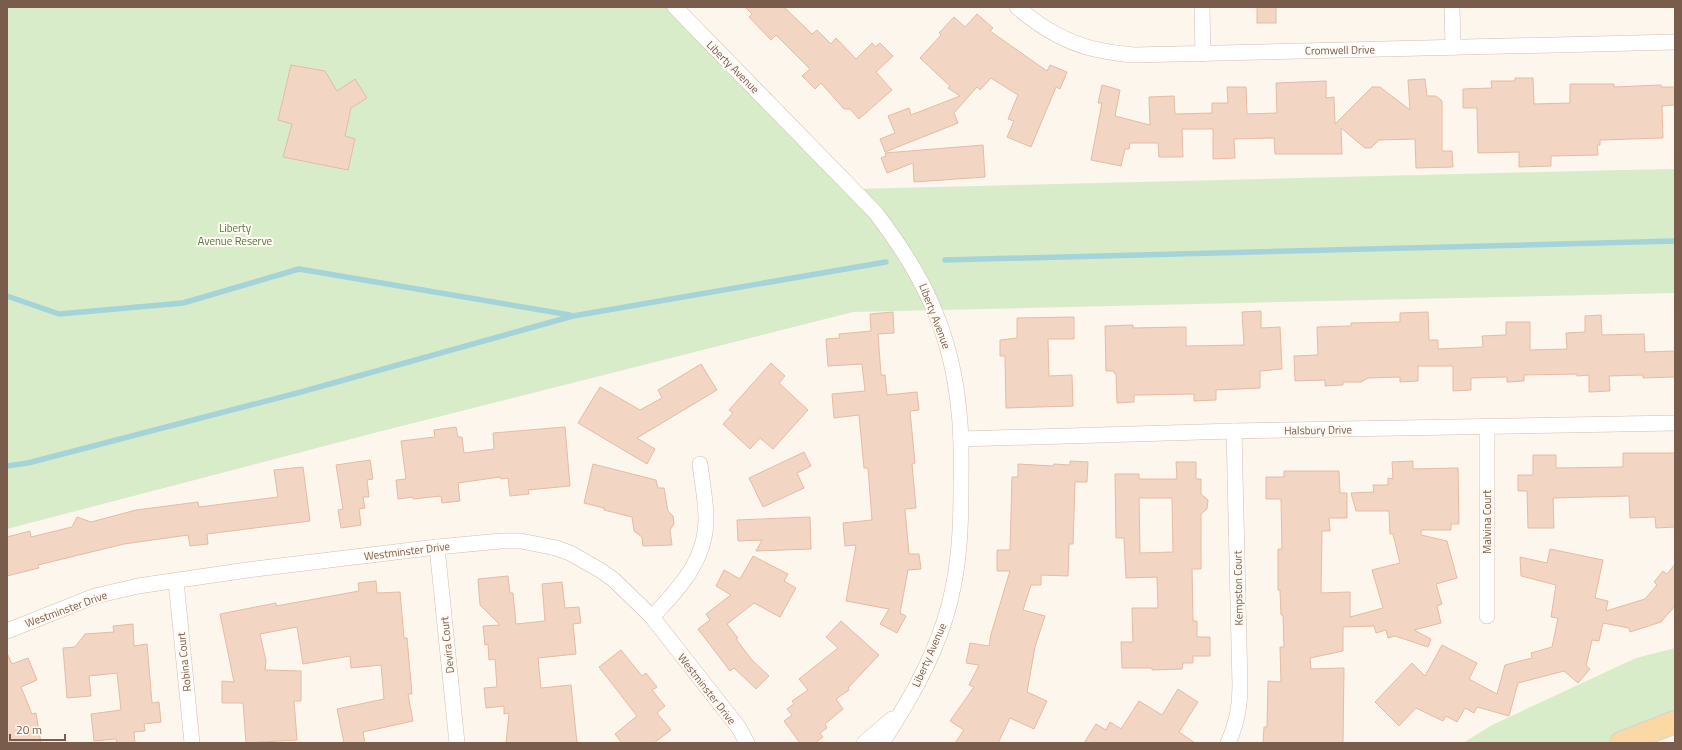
<svg xmlns="http://www.w3.org/2000/svg" width="1682" height="750" viewBox="0 0 1682 750" font-family="'Titillium Web',sans-serif">
<rect width="100%" height="100%" fill="#fdf6ec"/>
<g fill="#d8ecc9">
<path d="M7,7H674L853,189L1622,170L1675,169V293L853,312L378,432L7,529Z"/>
<path d="M1675,648V723L1621,743H1463L1492,725L1636,658Z"/>
</g>
<g fill="none" stroke-linecap="round" stroke-linejoin="round">
<g stroke="#a5d3da" stroke-width="5.5">
<path d="M945,260L1675,241"/>
<path d="M7,296L59,314L183,303L299,269L570,315"/>
<path d="M7,466L28,463L301,392L573,316L886,262"/>
</g>
</g>
<g fill="#f3d5c3" stroke="#e6bba3" fill-rule="evenodd">
<path d="M745,7H784L812,34L817,30L831,44L836,38L856,59L872,43L875,47L880,43L893,56L876,72L892,90L859,119L850,109H844L821,83L815,89L802,76L810,69L776,35L771,40L749,17L752,14Z"/>
<rect x="1257" y="7" width="19" height="16"/>
<path d="M977,14L993,28L990,31L1047,71L1050,65L1067,72L1060,89L1056,87L1031,147L1007,137L1014,121L1008,119L1018,95L991,78L980,90L977,87L954,113L958,123L885,152L880,139L895,133L888,116L909,108L911,115L960,96L948,88L950,86L920,58L941,35L939,33L954,17L965,27Z"/>
<path d="M291,65L325,71L337,91L355,79L367,98L351,108L345,136L355,139L348,170L283,157L292,124L278,120Z"/>
<path d="M1515,78H1533L1534,104L1570,103V84H1614V87L1661,85V87H1675V105L1662,106L1663,138L1600,140V145H1597L1598,155L1551,156V166L1519,167V152L1478,153L1477,108H1463V89L1492,88L1491,81H1515Z"/>
<path d="M1425,79L1427,96H1436L1442,101V151H1452L1453,167L1416,168L1415,139L1379,140L1371,148H1365L1341,128L1342,154H1275L1274,138L1234,139L1235,158L1213,159V129H1182L1183,157H1159L1158,143H1130L1129,149H1125L1121,166L1091,160L1102,103H1098L1102,85L1120,90L1115,116L1150,125L1149,97L1174,96L1175,114L1212,113V103H1228L1227,87H1246L1247,114L1277,113L1276,83L1326,81V98L1334,97L1335,124L1372,87H1380L1410,110L1408,80Z"/>
<path d="M983,145L985,177L914,182L913,163L887,173L881,158L886,156L885,153Z"/>
<path d="M1261,311V328L1280,327L1282,369L1260,371V388L1216,390V400L1194,401V394L1134,395V402L1117,403L1116,373H1114V371H1106L1105,326L1133,325V328L1186,327V346L1244,345L1242,312Z"/>
<path d="M893,312L894,333L878,334L881,375H885L887,395L917,392L919,410L910,411L915,463L912,464L916,508L905,509L909,554H919L921,569L908,570L900,613L906,616L897,633L880,624L889,609L846,601L856,545L845,546L843,523L872,520L868,468H864L859,415L834,418L832,394L865,391L862,364L828,366L826,339L840,338L839,334L871,331L870,314Z"/>
<path d="M1428,312L1429,340H1438V349L1483,347L1482,336L1506,335V322H1530V350L1567,349L1566,333L1585,332V316L1601,315L1602,335L1644,334L1645,352L1675,351V377L1643,378V375L1609,376L1610,391L1589,392V375L1577,376V374L1524,375V381L1507,382V377L1471,378V390L1453,391V366H1418V381L1400,382V377L1368,378L1361,382H1343V385L1325,386V380L1295,381L1294,356L1318,355L1317,327L1351,326V323L1400,322V313Z"/>
<path d="M1074,317V339H1048L1049,376L1072,375L1073,406L1006,408L1005,356H1000V340L1017,338V318Z"/>
<path d="M771,363L785,376L779,383L808,410L773,449L760,438L750,449L723,424L733,413L729,410Z"/>
<path d="M701,364L717,390L637,438L655,449L647,464L578,423L600,387L640,410L662,398L658,390Z"/>
<path d="M456,427L458,437H462L464,453L494,449L493,433L565,427L570,486L528,490L529,494L510,496L508,478L501,479L500,477L458,483L460,501L442,503L441,496L413,499V497L398,499L396,480L406,479L401,441L435,437L434,430Z"/>
<path d="M804,452L811,466L797,473L804,488L763,507L749,478Z"/>
<path d="M1623,453H1675V527L1656,528L1655,517L1630,518L1629,496L1553,498L1554,528H1528L1527,491H1518V475H1533V455H1556V468L1623,467Z"/>
<path d="M370,460L373,479L367,480L369,497H363L365,508L359,509L361,525L341,528L338,510L343,509L336,465Z"/>
<path d="M1070,461L1088,462L1087,482H1075L1073,544H1069L1068,576L1041,575V585H1031L1023,610L1045,616L1035,647L1027,692L1047,701L1034,729L1010,718L998,743H955L964,730L950,721L974,687L969,685L979,665L966,663L970,643L989,646L991,634L1010,571H997V550H1010L1012,477H1018V464L1053,466L1054,464L1070,465Z"/>
<path d="M1413,461V469L1458,468L1459,524H1451V530H1421V535L1447,541L1457,578L1436,584L1442,604L1437,606L1441,623L1414,630L1431,639L1428,647L1395,636L1388,638L1386,630L1376,633L1374,626L1343,627V651L1310,658L1311,669L1344,668L1343,743H1263L1264,727H1267L1268,681L1281,682L1280,647H1284L1283,615H1281L1280,590H1278V549H1282L1281,499H1266V477H1284V471H1339L1340,493H1347V518H1329L1330,531H1322L1321,593L1350,592V617L1383,608L1372,570L1400,563L1393,534H1390L1389,511H1356L1351,493L1374,492L1373,485H1388V478L1393,479L1392,462Z"/>
<path d="M1176,462H1196V479H1201V494L1208,500L1207,509L1201,514V569H1192L1193,621H1197V637H1210V656H1193V663H1183L1182,669L1152,670V668H1122L1121,642H1133L1132,608H1158L1157,577L1126,578L1124,538H1116L1115,474H1139V479H1177ZM1139,498H1172L1173,552L1140,553Z"/>
<path d="M593,464L656,480L658,488H664L668,511L673,516L674,524L670,530L672,545L643,546L642,537L634,531L632,517L604,510V508L584,503Z"/>
<path d="M303,467L310,521L207,534L208,544L190,546L188,535L124,544L38,565L39,568L7,576V537L30,531L31,537L72,527L77,517L91,522L136,510L198,502L199,507L278,497L274,470Z"/>
<path d="M810,517L811,549L756,551L762,540L738,541L737,520Z"/>
<path d="M1550,549L1603,560L1595,598L1608,601L1606,611L1645,599L1657,585L1654,582L1663,571L1667,574L1675,564V606L1661,622L1630,632L1629,628L1603,623L1599,641L1592,640L1586,666L1590,669L1578,683L1564,671L1518,683L1509,716L1477,707L1474,713L1465,708L1457,722L1446,716L1443,721L1416,708L1399,726L1375,702L1412,663L1425,676L1442,645L1477,663L1469,679L1497,694L1505,665L1532,658L1531,653L1552,647L1558,618L1551,617L1556,585L1521,576L1520,557L1547,563Z"/>
<path d="M753,556L788,574L784,581L796,588L780,617L754,603L727,624L738,638L736,639L752,660L769,676L756,689L734,668L730,671L698,629L710,620L706,614L731,595L716,586L724,570L740,579Z"/>
<path d="M508,576L510,593H513L516,624L545,621L542,584L562,582L565,608L579,607L581,623L573,624L576,654L538,658L541,688L571,685L577,743H506L509,713L504,714V706L486,708L484,688L497,687L495,659L489,660L488,644L485,645L483,626L500,625L480,605L478,579Z"/>
<path d="M376,581L377,593L400,592L404,638H407L412,694H408L413,721L363,732L365,743H344L337,709L384,699L381,665L351,668L350,656L303,664L297,627L260,634L266,661L265,670L301,671V701H294L297,740L246,743L243,703H222V681L234,682L220,614L276,603V606L359,591L358,583Z"/>
<path d="M841,621L879,655L848,688L849,690L836,699L843,709L825,724L827,728L820,733L823,737L815,743H800L784,721L792,715L787,709L794,704L792,701L808,690L799,679L838,648L826,637Z"/>
<path d="M133,624L134,646L147,644L152,703L159,702L161,722L144,724L145,731L134,732L135,743H117L116,739L94,741L91,714L121,710L117,673L89,676L91,696L67,698L63,648L75,647L85,634L114,632L113,626Z"/>
<path d="M621,650L642,676L646,673L657,687L652,690L665,706L657,713L671,730L654,743H622L615,734L637,716L599,667Z"/>
<path d="M7,653L12,664L28,658L37,680L21,687L32,714L36,713L41,743H7Z"/>
<path d="M1178,689L1198,702L1179,732L1195,743H1084L1096,724L1106,730L1110,722L1121,729L1139,701L1162,715Z"/>
</g>
<g fill="none" stroke-linecap="round" stroke-linejoin="round">
<defs>
<g id="minor">
<path d="M675,7L875,212C923,274 952,333 959,412C962,437 961,463 961,488C961,533 959,575 945,619C931,664 907,704 882,743"/>
<path d="M1017,7C1039,26 1065,42 1094,49C1107,52 1121,54 1134,55L1675,42"/>
<path d="M1202,7L1203,54"/>
<path d="M1452,7L1453,47"/>
<path d="M1487,427V616"/>
<path d="M961,439L1234,431L1675,423"/>
<path d="M437,547L457,743"/>
<path d="M176,581L192,743"/>
<path d="M652,617C679,589 706,560 706,519C706,501 702,482 700,464"/>
<path d="M7,631L95,596L138,586L247,570L437,547L501,541H521L556,548L570,553L600,570L614,580L652,617L739,728L747,743"/>
<path d="M864,743L892,719"/>
<path d="M1228,743C1237,724 1240,707 1240,686L1234,431"/>
</g>
<path id="primary" d="M1621,743L1675,722"/>
</defs>
<use href="#minor" stroke="#d1beb0" stroke-width="16"/>
<use href="#primary" stroke="#dad1cd" stroke-width="24"/>
<use href="#minor" stroke="#fff" stroke-width="15"/>
<use href="#primary" stroke="#fbd9a5" stroke-width="22"/>
</g>
<g text-anchor="middle" stroke-width="4" stroke-linejoin="round" paint-order="stroke">
<g font-size="11" fill="#7a5c4d" stroke="#fffaf3">
<text transform="translate(1340 50) rotate(-1)" y="4">Cromwell Drive</text>
<text transform="translate(733 67) rotate(45)" y="4">Liberty Avenue</text>
<text transform="translate(935 316) rotate(69)" y="4">Liberty Avenue</text>
<text transform="translate(1318 430) rotate(-1)" y="4">Halsbury Drive</text>
<text transform="translate(1487 522) rotate(-90)" y="4">Malvina Court</text>
<text transform="translate(407 551) rotate(-7)" y="4">Westminster Drive</text>
<text transform="translate(1238 588) rotate(-91)" y="4">Kempston Court</text>
<text transform="translate(66 609) rotate(-20)" y="4">Westminster Drive</text>
<text transform="translate(447 645) rotate(-96)" y="4">Devira Court</text>
<text transform="translate(929 655) rotate(-66)" y="4">Liberty Avenue</text>
<text transform="translate(184 662) rotate(-96)" y="4">Robina Court</text>
<text transform="translate(707 689) rotate(52)" y="4">Westminster Drive</text>
</g>
<g font-size="11" fill="#537a41" stroke="#fffaf3">
<text x="235" y="232">Liberty<tspan x="235" dy="13">Avenue Reserve</tspan></text>
</g>
</g>
<rect width="1682" height="750" fill="none" stroke="#7a5c4d" stroke-width="16"/>
<path d="M10 734v6h55v-6" fill="none" stroke="#7a5c4d" stroke-width="2"/>
<text x="16" y="734" font-size="12" fill="#7a5c4d" stroke="#fffaf3" stroke-width="3" paint-order="stroke">20 m</text>
</svg>
